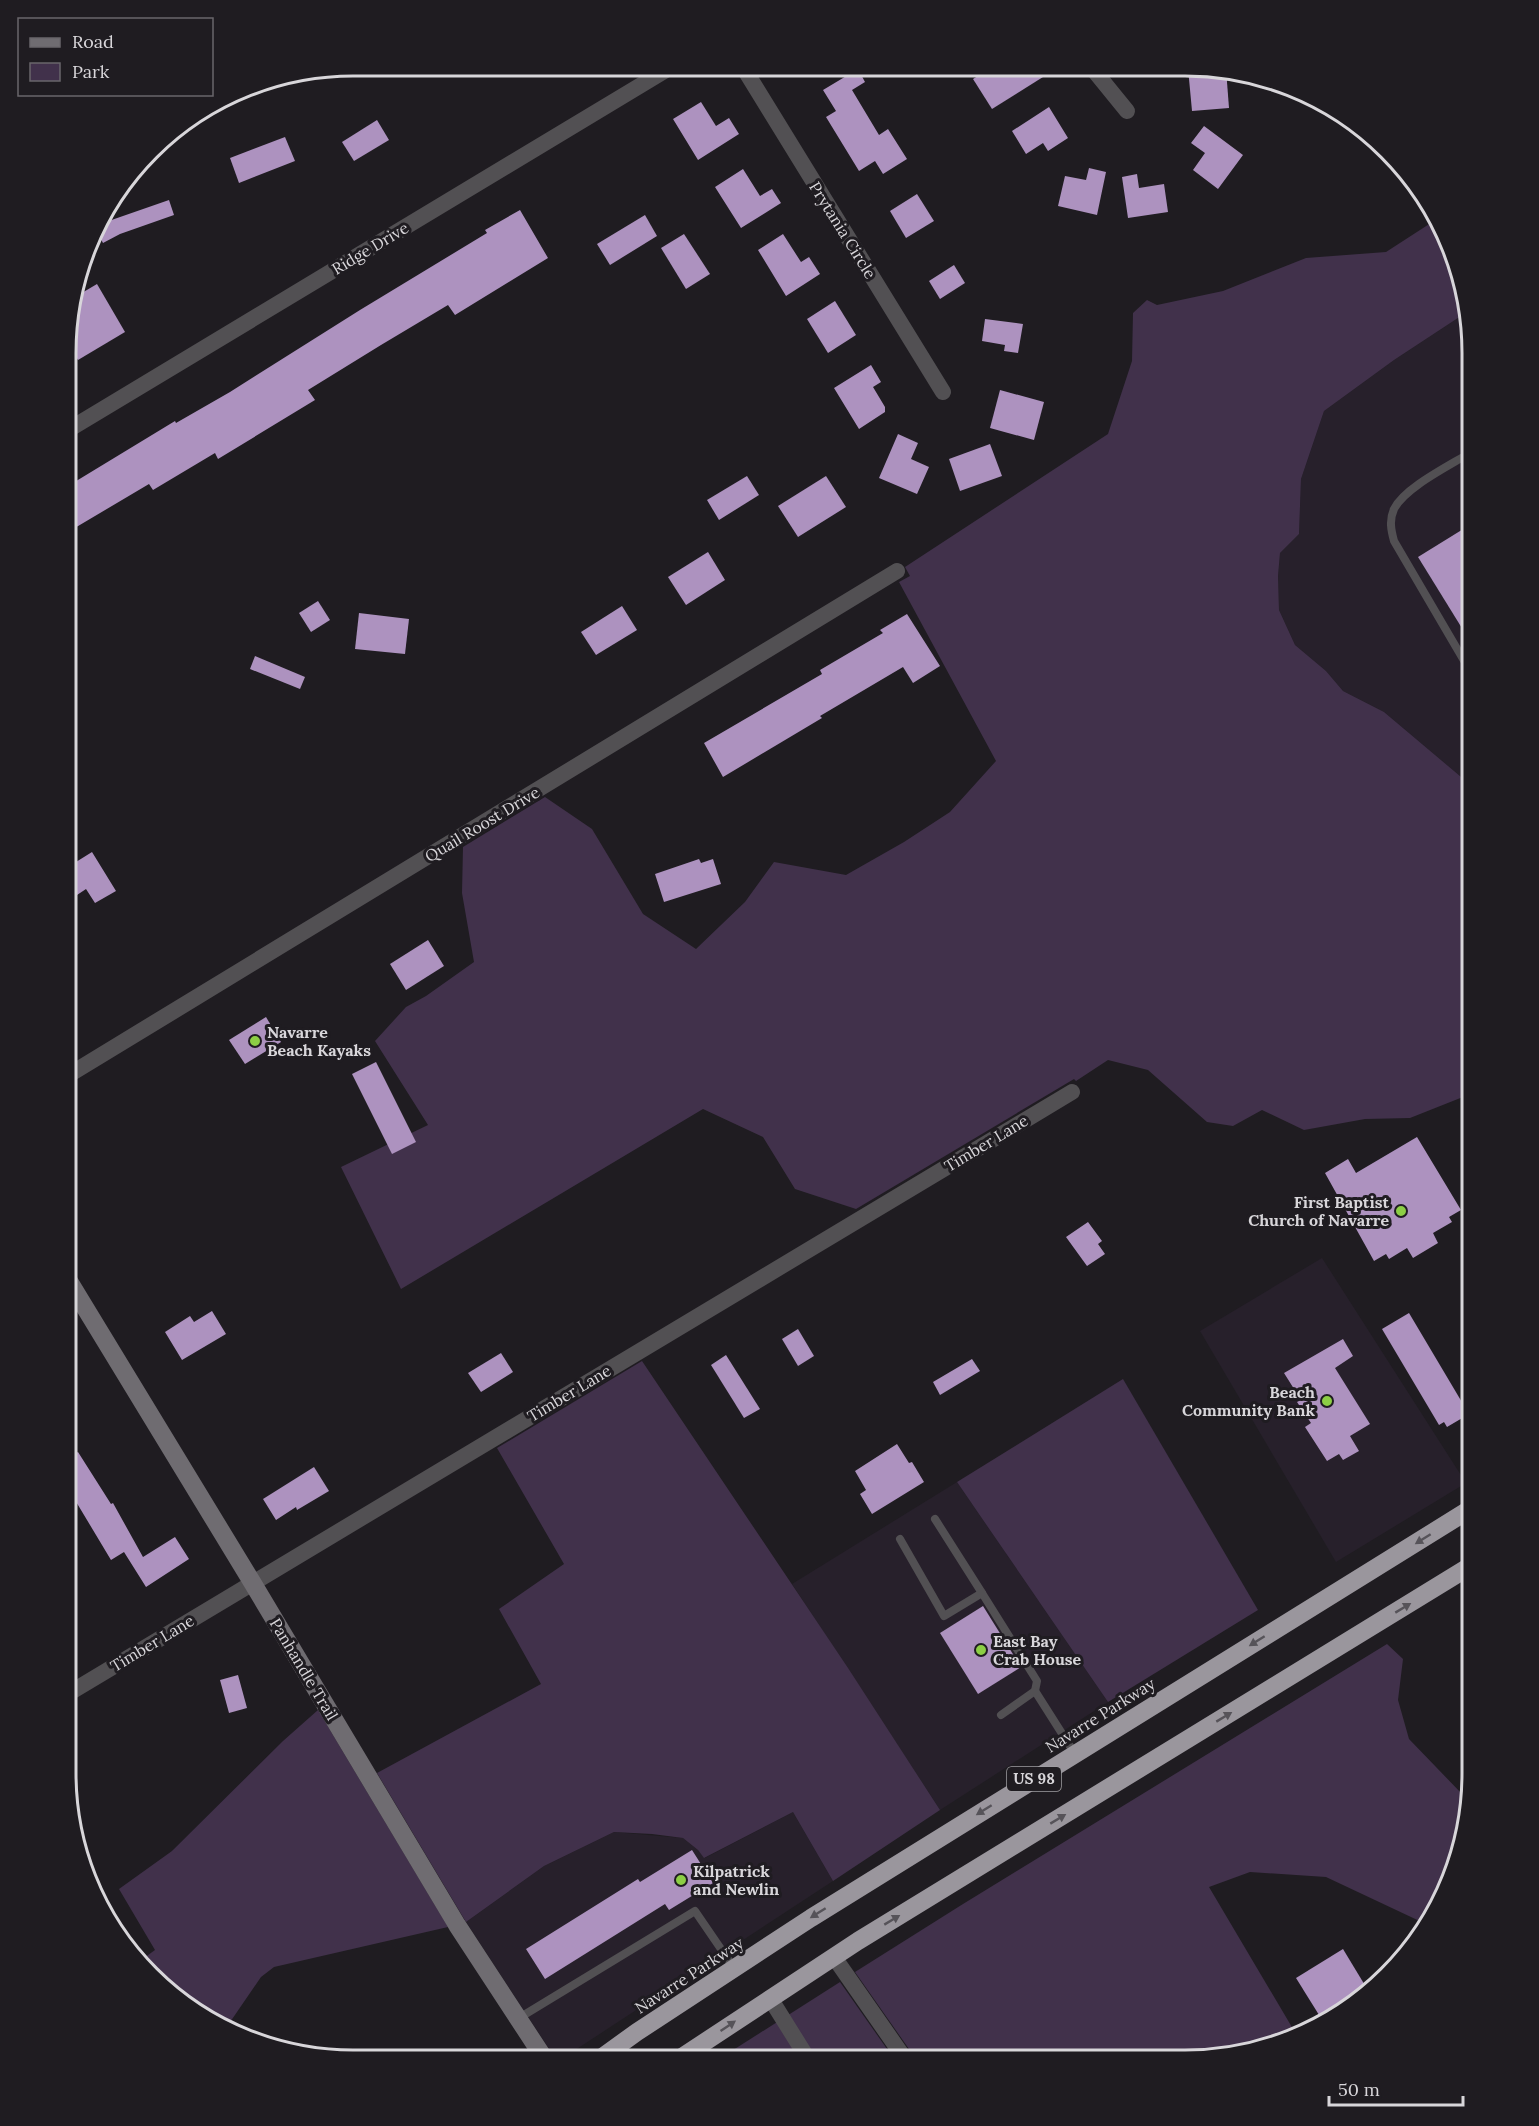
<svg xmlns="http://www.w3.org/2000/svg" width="1539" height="2126" viewBox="0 0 1539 2126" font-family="Lora,serif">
<rect width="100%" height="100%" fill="#1f1c21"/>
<g fill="#27202b">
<path d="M1464,314L1473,353V787L1384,712L1343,691L1326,671L1295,645L1279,610L1278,576L1280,553L1299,534L1301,479L1324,411L1394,360Z"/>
<path d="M1322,1258L1466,1483L1336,1562L1200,1331Z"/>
<path d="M957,1482L1108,1702L940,1810L792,1584Z"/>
<path d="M793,1812L833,1881L563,2058H555L466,1922L544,1866L614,1832L683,1838L698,1850L705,1858Z"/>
</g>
<g fill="#41314b">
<path d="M1437,219L1443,227L1464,314L1394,360L1324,411L1301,479L1299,534L1280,553L1278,576L1279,610L1295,645L1326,671L1343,691L1384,712L1473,787V1093L1410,1118L1365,1119L1304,1130L1262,1110L1233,1126L1207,1122L1148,1070L1108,1060L1076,1081L1074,1079L856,1209L795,1189L763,1137L703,1109L401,1289L341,1167L428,1125L375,1041L406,1007L426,996L474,962L462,893L463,847L545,797L592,829L643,914L696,949L745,902L774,862L846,875L904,842L950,812L996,761L899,582L910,576L905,567L1108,434L1132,361L1133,313L1147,300L1157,305L1223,291L1306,258L1386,252Z"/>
<path d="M642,1361L848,1668L940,1810L833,1881L793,1812L704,1858L698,1850L683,1838L652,1834L614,1832L544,1866L466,1922L377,1773L541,1684L499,1609L564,1564L497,1448Z"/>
<path d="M1123,1379L1258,1610L1108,1702L957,1482Z"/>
<path d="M1387,1644L1403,1659L1398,1700L1409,1739L1463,1795L1471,1799L1458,1865L1428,1925L1326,1877L1250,1872L1209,1887L1296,2034L1186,2060L916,2059L855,1972L963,1904Z"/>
<path d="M318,1710L448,1927L274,1967L261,1977L226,2028L179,2001L144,1958L155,1950L119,1889L172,1851L283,1741Z"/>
<path d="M840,1982L894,2059H719Z"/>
</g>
<g fill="#ad92bf">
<path d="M991,68H1038L1043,77L992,109L973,79Z"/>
<path d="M1188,68L1226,69L1229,108L1192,111Z"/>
<path d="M858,69L865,82L852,90L879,135L888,129L907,159L883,174L875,161L859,171L826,117L836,111L823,90Z"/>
<path d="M701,102L716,126L729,118L739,134L698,160L673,119Z"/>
<path d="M1049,107L1068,138L1048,151L1043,143L1026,154L1012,131Z"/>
<path d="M377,120L389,140L354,161L342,142Z"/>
<path d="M1204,126L1243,155L1218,189L1193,170L1205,153L1191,143Z"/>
<path d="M285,137L295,161L239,183L230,158Z"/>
<path d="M1089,168L1106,172L1097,215L1058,206L1065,176L1086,180Z"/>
<path d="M743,169L760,196L772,189L781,203L741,228L715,187Z"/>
<path d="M1137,174L1139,188L1164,184L1168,212L1128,218L1122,177Z"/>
<path d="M917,194L934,221L906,238L890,211Z"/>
<path d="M169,200L174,215L120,234L103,243L97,232L100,224Z"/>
<path d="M520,210L548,258L455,315L448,305L381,345L308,390L315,400L218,459L215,453L153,490L149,484L68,532V486L175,421L176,423L230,392L360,310L487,233L485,230Z"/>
<path d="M645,215L657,236L610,265L597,244Z"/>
<path d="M684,234L710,274L686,289L661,248Z"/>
<path d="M783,234L801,262L809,257L820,274L786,296L758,250Z"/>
<path d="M954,265L965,283L940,299L929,281Z"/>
<path d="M97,284L125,332L78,360L68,344L69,316L75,297Z"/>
<path d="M835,301L856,335L828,353L807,319Z"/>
<path d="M985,319L1023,324L1018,353L1004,351L1005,345L982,341Z"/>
<path d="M871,365L881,382L873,387L885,407V412L859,429L834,388Z"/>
<path d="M1000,390L1044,402L1034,440L990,428Z"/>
<path d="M898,434L918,443L911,459L929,467L917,494L879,478Z"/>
<path d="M990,444L1002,476L960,491L949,459Z"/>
<path d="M747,476L759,495L719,520L707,500Z"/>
<path d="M826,476L846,507L798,537L778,506Z"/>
<path d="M1473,523V646L1418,557Z"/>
<path d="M708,552L725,580L686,605L668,577Z"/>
<path d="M318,601L330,620L311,632L299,613Z"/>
<path d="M622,606L637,630L596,655L581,632Z"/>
<path d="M359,613L409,619L405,654L355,649Z"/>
<path d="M907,614L940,666L913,683L903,667L820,716L822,718L723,777L704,743L822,674L820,670L883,633L880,630Z"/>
<path d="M255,656L305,677L300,689L250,669Z"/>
<path d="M92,852L116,891L95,903L86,889L68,901V867Z"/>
<path d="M699,859L701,863L713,859L721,884L664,902L655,874Z"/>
<path d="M428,940L444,966L406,990L390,964Z"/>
<path d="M266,1017L281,1042L245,1064L229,1040Z"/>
<path d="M376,1062L416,1142L392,1154L352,1074Z"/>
<path d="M1417,1137L1461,1210L1449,1217L1452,1222L1433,1233L1438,1243L1413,1258L1407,1248L1389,1259L1386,1254L1374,1261L1325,1173L1348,1159L1356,1173Z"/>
<path d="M1088,1222L1102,1241L1098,1244L1105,1254L1087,1266L1066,1237Z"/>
<path d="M212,1311L226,1334L182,1360L165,1332L190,1316L194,1322Z"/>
<path d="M1409,1313L1466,1409L1461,1412L1464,1417L1447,1427L1444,1422L1439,1425L1382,1329Z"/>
<path d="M798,1329L814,1356L798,1366L782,1339Z"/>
<path d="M1343,1339L1353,1356L1335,1368L1370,1424L1350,1436L1359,1451L1343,1460L1339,1454L1327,1461L1305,1427L1311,1423L1297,1402L1301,1400L1284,1373Z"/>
<path d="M501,1353L513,1372L481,1392L468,1373Z"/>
<path d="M726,1355L760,1409L744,1418L711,1365Z"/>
<path d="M972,1359L980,1371L940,1395L933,1382Z"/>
<path d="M897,1444L909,1463L912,1462L924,1482L872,1514L860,1494L866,1490L855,1471Z"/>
<path d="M78,1452L111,1504L113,1503L143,1557L175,1537L189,1559L146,1587L124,1552L111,1560L66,1485L67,1458Z"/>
<path d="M314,1467L329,1491L297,1510L296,1507L276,1520L263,1499Z"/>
<path d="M983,1606L1021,1667L978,1694L940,1633Z"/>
<path d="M238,1675L247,1708L229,1713L220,1680Z"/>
<path d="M692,1850L713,1883L669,1910L665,1904L545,1979L526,1949L638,1879L640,1882Z"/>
<path d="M1343,1949L1369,1992L1324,2023L1296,1978Z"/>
</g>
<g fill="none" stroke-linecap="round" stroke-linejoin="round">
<g stroke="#525053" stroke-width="8">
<path d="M1473,676L1394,541C1391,530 1389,520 1394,509C1405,487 1451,465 1473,451"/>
<path d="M935,1519L982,1593"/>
<path d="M900,1539L944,1616L982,1593L1037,1681L1035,1691"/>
<path d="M1001,1715L1035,1691L1075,1754"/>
<path d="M519,2018L695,1911L734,1968"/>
</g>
<g stroke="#525053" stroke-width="16">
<path d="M743,67L943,392"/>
<path d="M1092,68L1127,111"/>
<path d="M68,430L671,67"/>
<path d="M67,1076L897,571"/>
<path d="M66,1695L1072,1092"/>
<path d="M1410,1947V1948"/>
<path d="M834,1957L905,2059"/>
<path d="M770,1998L808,2059"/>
</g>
<path stroke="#6f6c71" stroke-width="18" d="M67,1278L252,1582L457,1925L544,2058"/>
<g stroke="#9a969d" stroke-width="18">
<path d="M601,2058L637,2032L811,1918L1472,1508"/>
<path d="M679,2059L858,1941L1472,1565"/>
</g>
</g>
<defs><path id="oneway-solid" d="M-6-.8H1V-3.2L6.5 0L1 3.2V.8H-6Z" transform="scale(1.5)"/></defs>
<g fill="#565359">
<use href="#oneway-solid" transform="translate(1423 1539) rotate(148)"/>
<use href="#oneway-solid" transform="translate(1403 1608) rotate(-31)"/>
<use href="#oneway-solid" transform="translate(1257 1641) rotate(148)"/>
<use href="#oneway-solid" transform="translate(1224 1717) rotate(-31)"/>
<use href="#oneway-solid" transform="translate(984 1810) rotate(148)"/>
<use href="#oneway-solid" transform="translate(1058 1819) rotate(-31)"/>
<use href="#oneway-solid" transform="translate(818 1913) rotate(148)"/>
<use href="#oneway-solid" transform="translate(892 1920) rotate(-31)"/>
<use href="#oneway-solid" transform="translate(728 2026) rotate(-34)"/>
</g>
<g fill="#8cce45" stroke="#1f1c21" stroke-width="2">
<circle cx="255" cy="1041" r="6"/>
<circle cx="1401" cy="1211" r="6"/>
<circle cx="1327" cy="1401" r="6"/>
<circle cx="981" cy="1650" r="6"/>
<circle cx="681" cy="1880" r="6"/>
</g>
<g text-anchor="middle" stroke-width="6" stroke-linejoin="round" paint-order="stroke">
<rect fill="#1f1c21" stroke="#a09ea2" stroke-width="1.5" x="1007" y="1767" width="54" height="24" rx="4.5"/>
<g font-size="15" font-weight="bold" fill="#d8d6da">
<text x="1034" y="1784">US 98</text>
</g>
<g font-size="16" fill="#d8d6da" stroke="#1f1c21">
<text transform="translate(843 230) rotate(58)" y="6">Prytania Circle</text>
<text transform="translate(370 248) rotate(-31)" y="6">Ridge Drive</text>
<text transform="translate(482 824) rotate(-31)" y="6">Quail Roost Drive</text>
<text transform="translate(986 1143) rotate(-31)" y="6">Timber Lane</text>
<text transform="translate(569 1393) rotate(-31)" y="6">Timber Lane</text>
<text transform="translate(152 1643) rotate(-31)" y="6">Timber Lane</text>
<text transform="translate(304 1669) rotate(59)" y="6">Panhandle Trail</text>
<text transform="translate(1100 1715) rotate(-32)" y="6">Navarre Parkway</text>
<text transform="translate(689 1975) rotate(-33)" y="6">Navarre Parkway</text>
</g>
<g font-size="16" font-weight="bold" fill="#d8d6da" stroke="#1f1c21" text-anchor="start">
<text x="267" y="1038">Navarre<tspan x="267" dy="18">Beach Kayaks</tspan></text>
<text x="1389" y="1208" text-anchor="end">First Baptist<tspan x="1389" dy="18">Church of Navarre</tspan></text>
<text x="1315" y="1398" text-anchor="end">Beach<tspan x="1315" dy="18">Community Bank</tspan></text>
<text x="993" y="1647">East Bay<tspan x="993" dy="18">Crab House</tspan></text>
<text x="693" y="1877">Kilpatrick<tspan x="693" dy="18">and Newlin</tspan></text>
</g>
</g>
<path d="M0 0H1539V2126H0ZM353 76H1185A277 277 0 0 1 1462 353V1773A277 277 0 0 1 1185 2050H353A277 277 0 0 1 76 1773V353A277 277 0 0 1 353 76Z" fill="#1f1c21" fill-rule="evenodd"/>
<path fill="none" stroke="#d8d6da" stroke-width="3" d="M353 76H1185A277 277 0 0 1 1462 353V1773A277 277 0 0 1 1185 2050H353A277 277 0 0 1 76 1773V353A277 277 0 0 1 353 76Z"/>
<rect x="18" y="18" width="195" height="78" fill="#1f1c21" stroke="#69666b" stroke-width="1.5"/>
<rect x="30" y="38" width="30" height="9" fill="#6f6c71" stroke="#69666b" stroke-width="1.5"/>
<text x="72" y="48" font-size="18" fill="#d8d6da">Road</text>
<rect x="30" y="63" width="30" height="18" fill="#41314b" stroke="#69666b" stroke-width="1.5"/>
<text x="72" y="78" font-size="18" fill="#d8d6da">Park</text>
<path d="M1329 2096v9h134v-9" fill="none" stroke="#d8d6da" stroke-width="3"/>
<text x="1338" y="2096" font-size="18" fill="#d8d6da" stroke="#1f1c21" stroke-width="4.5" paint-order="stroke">50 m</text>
</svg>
